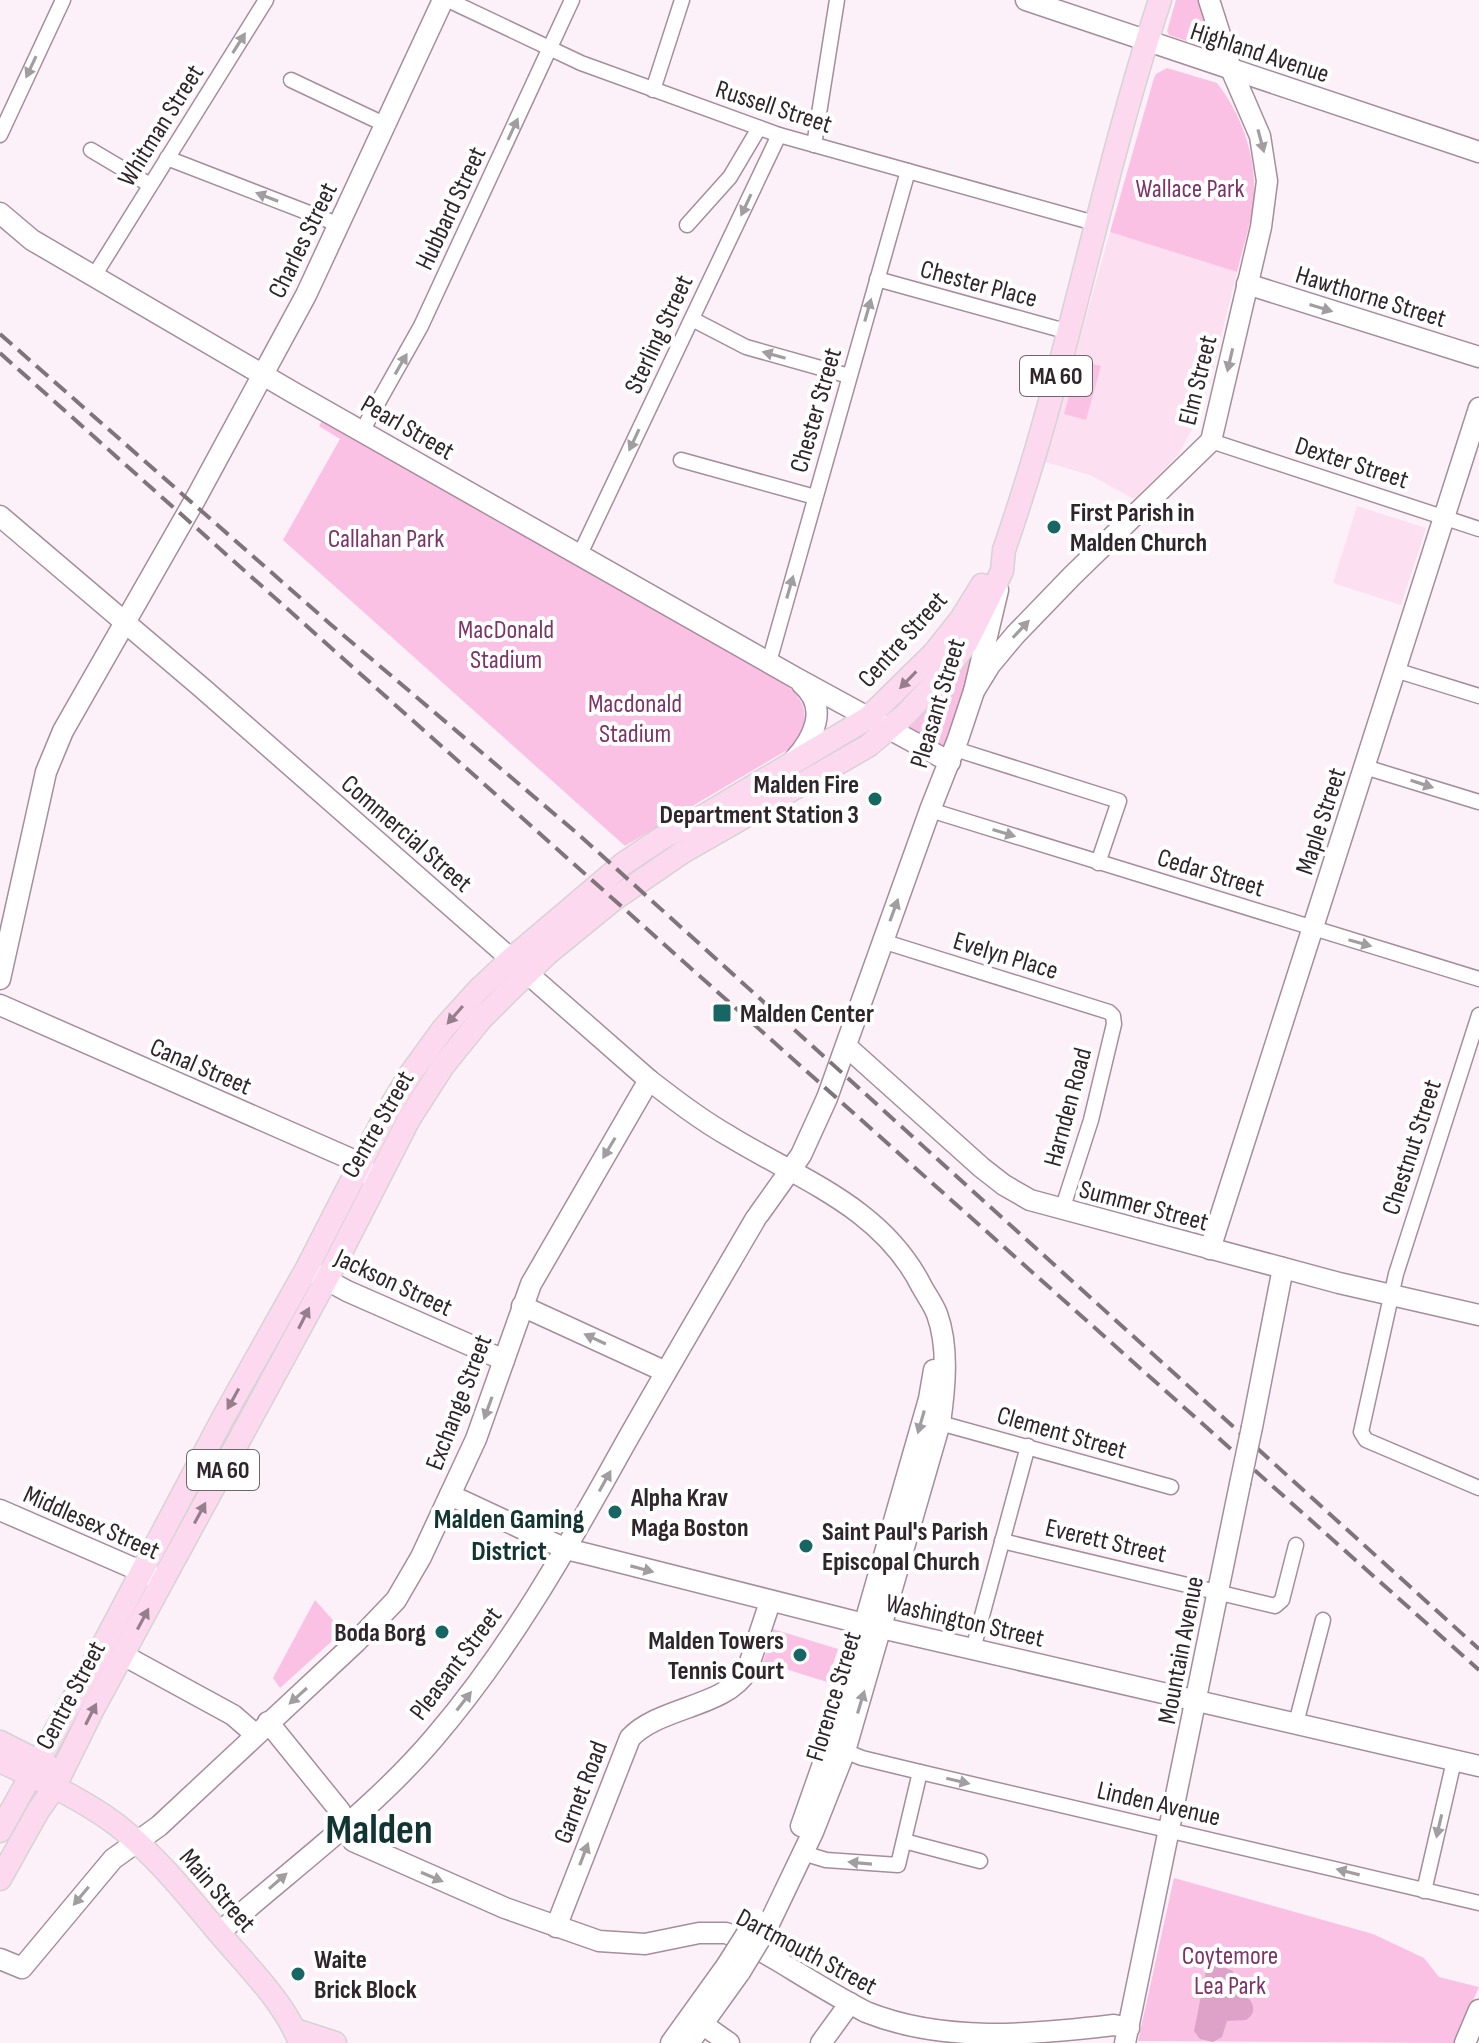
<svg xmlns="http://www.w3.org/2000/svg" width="1479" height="2043" viewBox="0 0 1479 2043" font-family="'Sofia Sans Condensed',sans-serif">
<rect width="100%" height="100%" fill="#fcf1f8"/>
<g fill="#fcdff1">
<path d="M1110,232L1237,272L1210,382L1197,420L1178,455L1134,499L1090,475L1045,462Z"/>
<path d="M1357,506L1426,528L1401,605L1333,583Z"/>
</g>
<g fill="#fbc1e5">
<path d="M1176,0H1203L1214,42L1211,49L1169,35L1167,31Z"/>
<path d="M1167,68L1217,83C1243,116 1259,163 1253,206C1250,228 1242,250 1237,272L1110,232L1154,78L1156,74Z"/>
<path d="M1079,360L1101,366L1086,420L1064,414Z"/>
<path d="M322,421L785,684C809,702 810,722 794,746L625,846L283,540L340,439L319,426Z"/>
<path d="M977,646L949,745H936L906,729L952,681Z"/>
<path d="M315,1600L340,1628L341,1633L280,1688L273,1678Z"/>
<path d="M773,1629L838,1649L827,1682L763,1662Z"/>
<path d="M1174,1878L1373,1934L1424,1958L1439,1977L1479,1987L1454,2043L1138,2041Z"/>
</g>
<path fill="#dea1c8" d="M1216,1964L1233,1971V1992L1249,1999C1256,2007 1254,2015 1246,2020L1227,2021L1222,2037L1213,2042L1200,2039L1194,2031L1206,1971Z"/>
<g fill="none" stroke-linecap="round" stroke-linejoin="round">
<defs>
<g id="street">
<path d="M448,0L581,63L779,135L1098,224"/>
<path d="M291,80L386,125"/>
<path d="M653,90L682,0"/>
<path d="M0,135L63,0"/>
<path d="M814,145L837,0"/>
<path d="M91,150L150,185"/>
<path d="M167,158L340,225"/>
<path d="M687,225L730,177L759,128"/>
<path d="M94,276L266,0"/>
<path d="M877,279L1069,332"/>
<path d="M692,319L746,347L849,376"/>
<path d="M362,431L421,326L572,0"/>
<path d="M1211,441L1479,529"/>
<path d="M681,460L815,497"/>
<path d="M580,554L779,135"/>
<path d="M769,662L908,171"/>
<path d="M1395,670L1479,696"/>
<path d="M955,749L1119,801L1098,863"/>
<path d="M1365,767L1479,802"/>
<path d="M930,810L1479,979"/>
<path d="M882,941L1109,1012L1113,1016L1114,1024L1091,1120L1062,1210"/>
<path d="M1479,1015L1396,1274L1361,1432L1366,1440L1479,1488"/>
<path d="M940,1423L1171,1487"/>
<path d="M1002,1541L1275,1606L1282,1600L1296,1545"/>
<path d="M973,1649L1028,1446"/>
<path d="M1296,1723L1323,1620"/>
<path d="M837,1748L862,1758L920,1772L1479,1903"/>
<path d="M904,1841L980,1861"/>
<path d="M803,1853L826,1860L898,1865L920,1772"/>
<path d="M1424,1891L1454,1761"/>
</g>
<g id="secondary">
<path d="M1026,0L1479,152"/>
<path d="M0,213L32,240L294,393L796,678L950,762"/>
<path d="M1247,284L1479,357"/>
<path d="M0,516L201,687L649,1080C675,1100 701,1120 729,1136C801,1180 882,1207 922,1287C927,1296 933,1304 937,1314C949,1347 945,1388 940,1423L845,1751L813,1832L768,1926"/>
<path d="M974,691L990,665L1015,635L1072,576L1211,441L1261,227L1267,181L1260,136L1231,69L1209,0"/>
<path d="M794,760C814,738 829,707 802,684"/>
<path d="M0,979L46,772L63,731L196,498L306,295L443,0"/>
<path d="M0,1005L360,1163L369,1175"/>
<path d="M846,1046L981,1167L1004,1185L1030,1200L1339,1283L1479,1315"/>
<path d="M759,1214L801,1155L827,1098L930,810L958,739L974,691L998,590"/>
<path d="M1210,1249L1479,408"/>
<path d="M314,1273L347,1291L504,1360"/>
<path d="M522,1306L666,1372"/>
<path d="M1252,1427L1283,1268"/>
<path d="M450,1495L566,1549L587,1554L864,1624L1479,1766"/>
<path d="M0,1510L154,1577"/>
<path d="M123,1655L233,1715L255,1734"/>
<path d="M268,1722L340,1811L353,1841L505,1908L599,1941L645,1944L699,1933H726C743,1939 759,1950 775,1959C805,1977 835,1996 866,2012C943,2043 1031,2035 1114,2025L1129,2028"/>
<path d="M801,1826L830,1744L929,1399L934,1370"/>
<path d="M556,1927L630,1738C658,1707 726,1707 747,1671L770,1602"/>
<path d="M219,1933C291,1869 372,1811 434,1738C510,1649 566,1550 622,1449C666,1371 711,1295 756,1218"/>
<path d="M0,1959L22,1968L113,1859L159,1826L355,1643L396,1600L421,1557L476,1439L531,1284L649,1080"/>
<path d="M695,2019L729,2043"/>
<path d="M671,2043L727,1965"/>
<path d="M689,2043L740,1972"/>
<path d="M821,2043L850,2003"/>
<path d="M1125,2043L1240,1484"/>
<path d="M1465,2043L1479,2010"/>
</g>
<g id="primary">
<path d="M0,1742L53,1769"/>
<path d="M0,1761C40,1780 81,1798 117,1825C158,1857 191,1900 225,1940C252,1971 286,2005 300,2043"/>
<path d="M0,1831L103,1645L224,1416L307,1268L386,1114L411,1073L443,1029L478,990L510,960L623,864L662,838L700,818L868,718L934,653L961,619L982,585"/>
<path d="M0,1879L38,1811L54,1788L93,1709L338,1258L409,1119L443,1066L481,1019L508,992L547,954L613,900L683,852L868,746L906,714L946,671L967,642L1002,571L1004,550C1067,370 1100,181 1160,0"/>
<path d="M295,2030L335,2043"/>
</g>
</defs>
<use href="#street" stroke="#a68d9c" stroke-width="17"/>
<use href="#secondary" stroke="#a68d9c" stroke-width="23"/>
<use href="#primary" stroke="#d5d3d5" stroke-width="25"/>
<use href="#street" stroke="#fff" stroke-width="14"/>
<use href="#secondary" stroke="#fff" stroke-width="20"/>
<use href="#primary" stroke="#fdd9ef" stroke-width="22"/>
<g stroke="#7e747a" stroke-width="4" stroke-dasharray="16 8" stroke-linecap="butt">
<path d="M0,334L329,623L578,834L1479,1649"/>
<path d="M0,353L1479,1670"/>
</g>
<defs>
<g id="secondary-bridge">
<path d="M1240,1484L1252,1427"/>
<path d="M727,1965L756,1919"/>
<path d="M740,1972L768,1926"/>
</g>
</defs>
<use href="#secondary-bridge" stroke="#a68d9c" stroke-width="23" stroke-linecap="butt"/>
<use href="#secondary-bridge" stroke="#fff" stroke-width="20"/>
</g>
<defs><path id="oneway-solid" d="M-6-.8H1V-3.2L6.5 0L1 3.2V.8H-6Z" transform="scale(2)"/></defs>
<g fill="#a19da0">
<use href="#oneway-solid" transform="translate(239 43) rotate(-58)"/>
<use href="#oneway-solid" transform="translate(31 67) rotate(115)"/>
<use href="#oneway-solid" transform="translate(513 129) rotate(-65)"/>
<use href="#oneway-solid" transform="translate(1261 141) rotate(75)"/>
<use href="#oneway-solid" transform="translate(267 197) rotate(-159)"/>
<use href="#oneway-solid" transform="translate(746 205) rotate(115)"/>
<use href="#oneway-solid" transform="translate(1321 308) rotate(17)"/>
<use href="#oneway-solid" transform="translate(868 310) rotate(-74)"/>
<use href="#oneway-solid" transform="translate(774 355) rotate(-164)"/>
<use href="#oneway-solid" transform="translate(1230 360) rotate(103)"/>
<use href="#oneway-solid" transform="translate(401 364) rotate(-60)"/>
<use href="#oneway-solid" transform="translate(634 440) rotate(115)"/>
<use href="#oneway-solid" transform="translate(790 587) rotate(-74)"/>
<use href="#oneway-solid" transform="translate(1021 629) rotate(-47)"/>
<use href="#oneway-solid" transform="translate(1422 784) rotate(18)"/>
<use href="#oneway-solid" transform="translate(1004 833) rotate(17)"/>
<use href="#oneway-solid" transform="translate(894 910) rotate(-70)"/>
<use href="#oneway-solid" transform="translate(1360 943) rotate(16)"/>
<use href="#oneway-solid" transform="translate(609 1148) rotate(121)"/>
<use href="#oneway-solid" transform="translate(595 1339) rotate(-155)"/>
<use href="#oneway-solid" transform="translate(488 1408) rotate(110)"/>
<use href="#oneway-solid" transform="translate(921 1422) rotate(106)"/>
<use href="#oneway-solid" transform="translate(605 1481) rotate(-61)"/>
<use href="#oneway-solid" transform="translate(642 1569) rotate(15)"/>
<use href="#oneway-solid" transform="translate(298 1696) rotate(138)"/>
<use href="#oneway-solid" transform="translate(464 1701) rotate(-52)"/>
<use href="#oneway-solid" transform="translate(861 1702) rotate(-73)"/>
<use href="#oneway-solid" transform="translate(958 1781) rotate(13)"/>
<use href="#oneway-solid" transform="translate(1439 1826) rotate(103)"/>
<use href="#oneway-solid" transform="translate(584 1854) rotate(-69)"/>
<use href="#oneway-solid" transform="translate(860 1863) rotate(-175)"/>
<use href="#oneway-solid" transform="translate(1348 1872) rotate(-166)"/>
<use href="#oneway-solid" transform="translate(432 1877) rotate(23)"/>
<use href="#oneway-solid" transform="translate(278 1881) rotate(-41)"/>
<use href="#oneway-solid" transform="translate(81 1896) rotate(130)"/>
</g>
<g fill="#967f8d">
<use href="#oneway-solid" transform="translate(908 680) rotate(134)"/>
<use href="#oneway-solid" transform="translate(455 1015) rotate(131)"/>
<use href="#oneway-solid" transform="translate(304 1318) rotate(-63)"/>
<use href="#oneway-solid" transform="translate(233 1399) rotate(119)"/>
<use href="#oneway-solid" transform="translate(200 1513) rotate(-62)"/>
<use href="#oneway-solid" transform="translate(143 1619) rotate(-62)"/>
<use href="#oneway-solid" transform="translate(91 1714) rotate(-63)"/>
</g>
<g fill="#186663" stroke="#fff" stroke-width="3">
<circle cx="1054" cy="527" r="8"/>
<circle cx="875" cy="799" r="8"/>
<rect x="712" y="1003" width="20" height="20" rx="4"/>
<circle cx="615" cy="1512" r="8"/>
<circle cx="806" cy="1546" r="8"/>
<circle cx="442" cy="1632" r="8"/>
<circle cx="800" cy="1655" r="8"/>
<circle cx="298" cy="1974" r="8"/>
</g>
<g text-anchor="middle" stroke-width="8" stroke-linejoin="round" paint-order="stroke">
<g fill="#fff" stroke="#6d666b" stroke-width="2">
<rect x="1020" y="356" width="72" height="40" rx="6"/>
<rect x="187" y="1450" width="72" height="40" rx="6"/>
</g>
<g font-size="24" font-weight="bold" fill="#2f252b">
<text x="1056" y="384">MA 60</text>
<text x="223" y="1478">MA 60</text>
</g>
<g font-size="26" fill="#2f252b" stroke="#fff">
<text transform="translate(1260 52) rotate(18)" y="9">Highland Avenue</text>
<text transform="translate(774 106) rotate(18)" y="9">Russell Street</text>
<text transform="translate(160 125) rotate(-58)" y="9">Whitman Street</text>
<text transform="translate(450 208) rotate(-65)" y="9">Hubbard Street</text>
<text transform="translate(302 240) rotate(-64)" y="9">Charles Street</text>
<text transform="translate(979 283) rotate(15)" y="9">Chester Place</text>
<text transform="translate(1371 296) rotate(17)" y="9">Hawthorne Street</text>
<text transform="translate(658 334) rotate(-65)" y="9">Sterling Street</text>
<text transform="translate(1197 380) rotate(-76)" y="9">Elm Street</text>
<text transform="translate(815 410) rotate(-74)" y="9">Chester Street</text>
<text transform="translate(408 427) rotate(30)" y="9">Pearl Street</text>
<text transform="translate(1352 462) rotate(18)" y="9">Dexter Street</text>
<text transform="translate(902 639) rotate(-48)" y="9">Centre Street</text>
<text transform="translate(937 703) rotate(-73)" y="9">Pleasant Street</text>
<text transform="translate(1320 821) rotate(-72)" y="9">Maple Street</text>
<text transform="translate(407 833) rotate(41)" y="9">Commercial Street</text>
<text transform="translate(1211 872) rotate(17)" y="9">Cedar Street</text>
<text transform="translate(1006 955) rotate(17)" y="9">Evelyn Place</text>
<text transform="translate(201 1066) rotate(23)" y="9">Canal Street</text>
<text transform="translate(1067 1107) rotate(-75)" y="9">Harnden Road</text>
<text transform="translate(377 1124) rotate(-60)" y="9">Centre Street</text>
<text transform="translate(1411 1147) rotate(-72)" y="9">Chestnut Street</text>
<text transform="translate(1144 1205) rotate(15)" y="9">Summer Street</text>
<text transform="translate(394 1282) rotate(25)" y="9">Jackson Street</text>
<text transform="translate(458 1402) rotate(-69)" y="9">Exchange Street</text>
<text transform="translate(1062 1432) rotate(16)" y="9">Clement Street</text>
<text transform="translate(92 1522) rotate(24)" y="9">Middlesex Street</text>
<text transform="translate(1106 1540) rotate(13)" y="9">Everett Street</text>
<text transform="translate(965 1620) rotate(13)" y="9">Washington Street</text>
<text transform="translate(1180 1650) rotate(-79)" y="9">Mountain Avenue</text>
<text transform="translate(455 1663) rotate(-53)" y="9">Pleasant Street</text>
<text transform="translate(70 1695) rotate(-62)" y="9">Centre Street</text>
<text transform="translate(833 1696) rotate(-73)" y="9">Florence Street</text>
<text transform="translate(580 1792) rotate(-69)" y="9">Garnet Road</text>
<text transform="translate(1159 1803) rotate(13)" y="9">Linden Avenue</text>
<text transform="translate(218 1890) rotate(49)" y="9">Main Street</text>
<text transform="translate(807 1951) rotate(28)" y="9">Dartmouth Street</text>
</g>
<g font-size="26" fill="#7d3567" stroke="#fff">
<text x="1190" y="197">Wallace Park</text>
<text x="386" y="547">Callahan Park</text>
<text x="506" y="638">MacDonald<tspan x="506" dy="30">Stadium</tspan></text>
<text x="635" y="712">Macdonald<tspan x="635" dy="30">Stadium</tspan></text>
<text x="1230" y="1964">Coytemore<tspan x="1230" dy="30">Lea Park</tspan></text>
</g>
<g font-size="26" font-weight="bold" fill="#2f252b" stroke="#fff" text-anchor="start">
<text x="1070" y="521">First Parish in<tspan x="1070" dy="30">Malden Church</tspan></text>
<text x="859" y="793" text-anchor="end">Malden Fire<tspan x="859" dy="30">Department Station 3</tspan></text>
<text x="740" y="1022">Malden Center</text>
<text x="631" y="1506">Alpha Krav<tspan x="631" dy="30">Maga Boston</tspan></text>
<text x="822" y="1540">Saint Paul's Parish<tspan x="822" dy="30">Episcopal Church</tspan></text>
<text x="426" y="1641" text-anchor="end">Boda Borg</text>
<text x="784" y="1649" text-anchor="end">Malden Towers<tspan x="784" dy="30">Tennis Court</tspan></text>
<text x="314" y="1968">Waite<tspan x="314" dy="30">Brick Block</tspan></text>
</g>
<g font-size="28" font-weight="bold" fill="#123533" stroke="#fff">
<text x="509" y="1528">Malden Gaming<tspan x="509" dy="32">District</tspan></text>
</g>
<g font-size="42" font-weight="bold" fill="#123533" stroke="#fff">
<text x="379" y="1843">Malden</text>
</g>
</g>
</svg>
